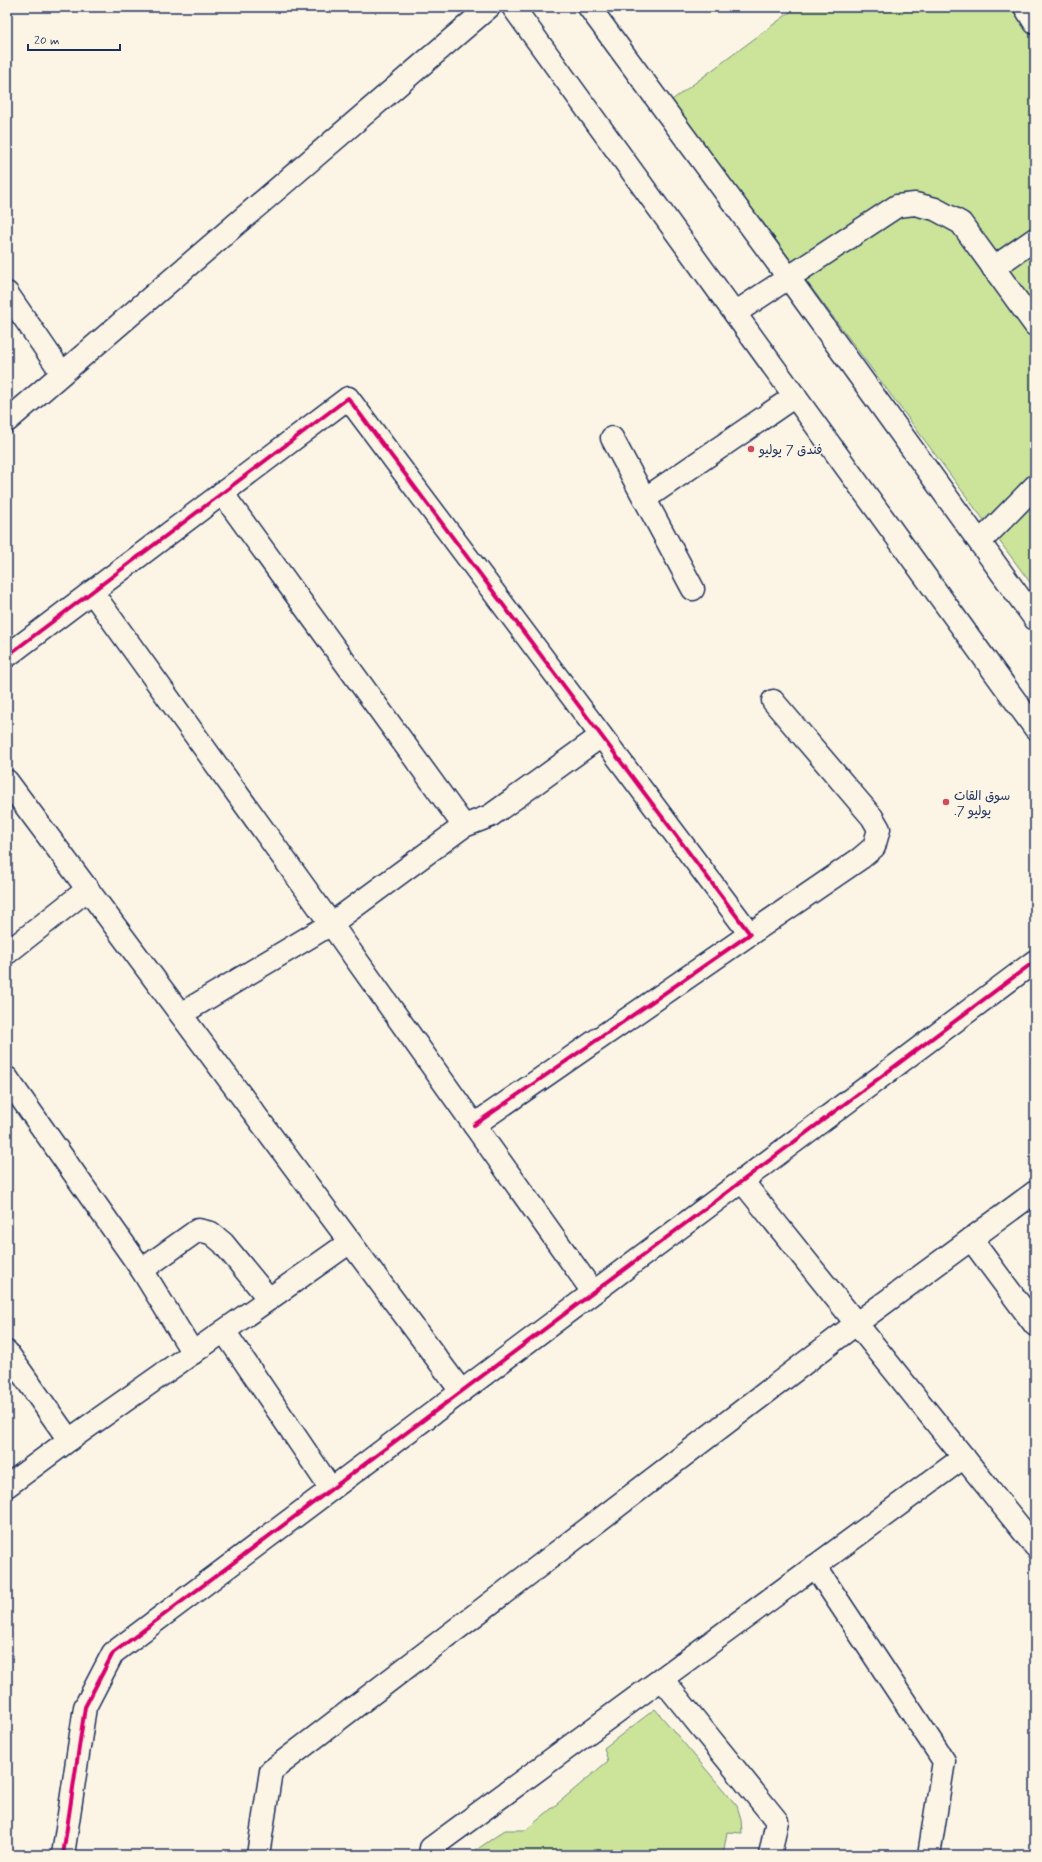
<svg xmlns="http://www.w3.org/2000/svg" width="1042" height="1862" viewBox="0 0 1042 1862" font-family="Mynerve,'Playpen Sans Arabic',sans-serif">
<rect width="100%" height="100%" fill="#fcf5e5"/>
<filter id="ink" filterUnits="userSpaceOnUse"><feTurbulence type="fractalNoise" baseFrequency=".025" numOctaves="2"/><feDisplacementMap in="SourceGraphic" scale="8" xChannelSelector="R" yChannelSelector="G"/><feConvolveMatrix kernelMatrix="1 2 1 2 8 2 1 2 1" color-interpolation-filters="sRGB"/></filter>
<g filter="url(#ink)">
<g fill="#cbe49a" stroke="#738a7c">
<path d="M797,7H1035V589L672,100Z"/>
<path d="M655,1709L737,1806L741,1819L742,1833L727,1832L723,1855H469L505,1830H526L608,1761L604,1748Z"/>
</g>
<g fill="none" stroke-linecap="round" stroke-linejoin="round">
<defs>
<g id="minor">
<path d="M1025,7L1035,23"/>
<path d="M993,268L1035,239"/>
<path d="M7,293L62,373"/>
<path d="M735,313L897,206L915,204L935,209L961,223L1035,325"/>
<path d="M7,421L489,7"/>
<path d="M612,438L693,589"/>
<path d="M222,493L464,826"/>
<path d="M646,498L795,396"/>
<path d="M980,542L1035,486"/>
<path d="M92,592L331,924L593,1292"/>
<path d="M7,656L348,398L750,934L474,1125"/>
<path d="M7,781L461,1391"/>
<path d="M750,934L861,858L874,847L879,829L872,817L773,701"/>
<path d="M7,953L88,889"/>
<path d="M181,1014L331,924L464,826L490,816L601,736"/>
<path d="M7,1078L142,1270L193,1353"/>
<path d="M742,1181L1035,1546"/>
<path d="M971,1239L1035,1325"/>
<path d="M142,1270L198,1230L211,1233L223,1243L269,1299"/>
<path d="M224,1331L331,1489"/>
<path d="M7,1352L69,1440"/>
<path d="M7,1486L69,1440L350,1242"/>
<path d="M815,1566L944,1761L929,1855"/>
<path d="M662,1679L777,1821L770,1855"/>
<path d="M63,1855L85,1707L113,1653L1035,961"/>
<path d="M258,1855L271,1771L857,1323L1035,1192"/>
<path d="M430,1855L431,1848L964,1457"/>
</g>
<g id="major">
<path d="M513,7L1035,728"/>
<path d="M589,7L788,277L1035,619"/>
</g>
</defs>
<use href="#minor" stroke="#1b2f5e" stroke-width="25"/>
<use href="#major" stroke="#1b2f5e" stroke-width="25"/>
<use href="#minor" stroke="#fcf5e5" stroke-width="22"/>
<use href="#major" stroke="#fcf5e5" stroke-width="22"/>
<defs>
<g id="cycleway">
<path d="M7,656L348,398L750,934L474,1125"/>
<path d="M63,1855L85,1707L113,1653L1035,961"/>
</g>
</defs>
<use href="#cycleway" stroke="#fcf5e5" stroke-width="6"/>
<use href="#cycleway" stroke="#d6006c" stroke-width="4"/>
</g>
</g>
<g fill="#d1495b" stroke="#fcf5e5" stroke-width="1.5">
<circle cx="751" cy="449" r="4"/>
<circle cx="946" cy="802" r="4"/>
</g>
<g text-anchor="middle" stroke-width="3" stroke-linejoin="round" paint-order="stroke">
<g font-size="13" fill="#1b2f5e" stroke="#fcf5e5" text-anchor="start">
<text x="759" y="454">فندق 7 يوليو</text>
<text x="954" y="800">سوق القات<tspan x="954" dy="15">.7 يوليو</tspan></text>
</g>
</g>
<rect width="1042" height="1862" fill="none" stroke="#fcf5e5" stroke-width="24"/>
<rect x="12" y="12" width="1018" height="1838" fill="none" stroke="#1b2f5e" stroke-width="1.5" filter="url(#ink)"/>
<path d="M28 44v6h92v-6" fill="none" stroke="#1b2f5e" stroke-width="2"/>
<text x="34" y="44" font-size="12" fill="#1b2f5e" stroke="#fcf5e5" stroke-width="3" paint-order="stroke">20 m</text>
</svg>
